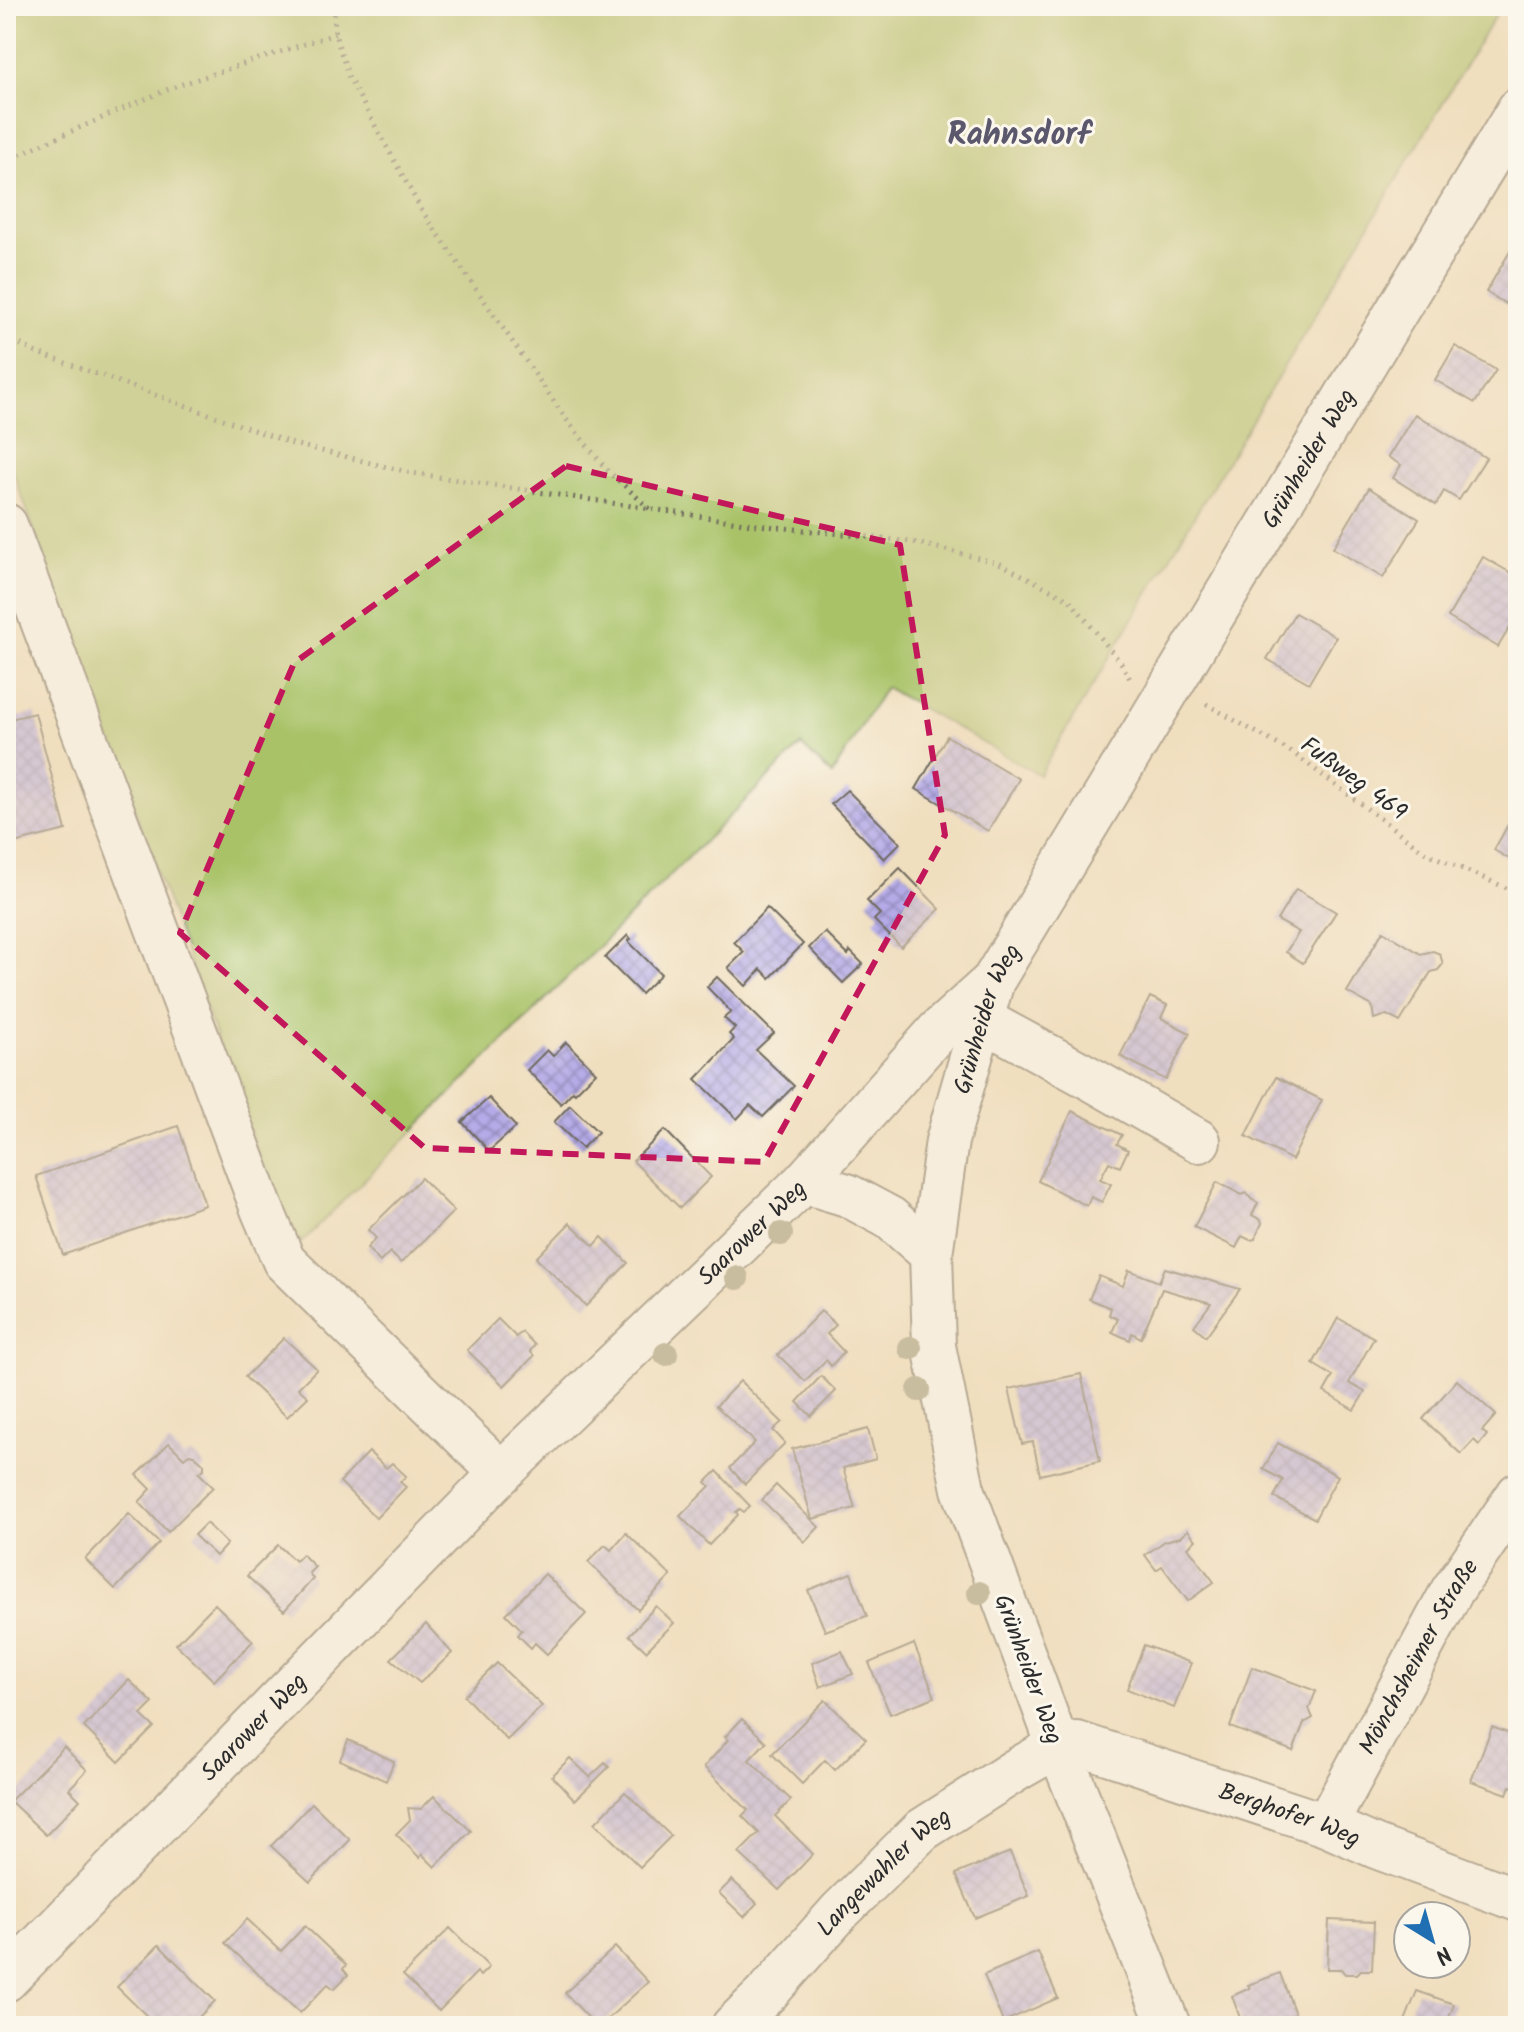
<svg xmlns="http://www.w3.org/2000/svg" width="1524" height="2032" viewBox="0 0 1524 2032" font-family="Kalam,sans-serif">
<defs>
<pattern id="building-cross-hatch" width="8" height="8" patternUnits="userSpaceOnUse" patternTransform="scale(2)"><rect width="8" height="8" fill="#b5abe8"/><path d="M0 0l8 8M0 8l8-8" fill="none" stroke="#938bbc"/></pattern>
</defs>
<rect width="100%" height="100%" fill="#fbf7ec"/>
<filter id="ink" filterUnits="userSpaceOnUse"><feTurbulence type="fractalNoise" baseFrequency=".0125" numOctaves="2"/><feDisplacementMap in="SourceGraphic" scale="16" xChannelSelector="R" yChannelSelector="G"/><feConvolveMatrix kernelMatrix="1 2 1 2 8 2 1 2 1" color-interpolation-filters="sRGB"/></filter>
<filter id="wash" filterUnits="userSpaceOnUse"><feTurbulence type="fractalNoise" baseFrequency=".006" numOctaves="4" result="noise"/><feDisplacementMap in="SourceGraphic" scale="32" xChannelSelector="R" yChannelSelector="G"/><feGaussianBlur stdDeviation="1.8" result="paint"/><feColorMatrix in="noise" values="0 0 0 0 0 0 0 0 0 0 0 0 0 0 0 0 0 1.4 0 .05"/><feComposite in="paint" operator="in"/></filter>
<g filter="url(#wash)">
<rect width="100%" height="100%" fill="#f0dfbf"/>
<path fill="#a9c268" stroke="#6a764a" stroke-width="2" d="M39,6H1501L1039,775L885,687L832,775L801,745L301,1243L277,1207L6,452V15Z"/>
<g id="blocks">
<g fill="url(#building-cross-hatch)">
<path d="M1518,238V311L1486,292Z"/>
<path d="M1455,346L1496,370L1475,403L1435,380Z"/>
<path d="M1415,414L1486,458L1459,500L1444,491L1436,505L1393,478L1401,465L1388,457Z"/>
<path d="M1369,488L1419,519L1383,578L1333,548Z"/>
<path d="M1483,557L1518,577V614L1498,647L1448,617Z"/>
<path d="M1295,613L1336,637L1309,683L1267,659Z"/>
<path d="M35,713L66,830L6,845V720Z"/>
<path d="M947,736L1019,779L988,831L916,789Z"/>
<path d="M847,790L900,843L884,859L831,804Z"/>
<path d="M1508,825L1518,831V864L1494,850Z"/>
<path d="M900,868L940,909L901,947L874,920L880,914L867,901Z"/>
<path d="M1296,889L1336,912L1303,963L1286,952L1299,932L1277,920Z"/>
<path d="M767,908L803,944L770,978L761,969L746,986L728,968L744,952L734,942Z"/>
<path d="M1383,931L1421,954L1433,951L1440,954L1443,964L1438,970L1431,972L1400,1022L1387,1015L1374,1019L1372,1006L1347,992Z"/>
<path d="M825,932L848,955L850,951L863,964L843,983L809,948Z"/>
<path d="M628,935L631,939L628,941L661,974L641,994L605,958Z"/>
<path d="M717,977L774,1033L756,1050L794,1086L763,1117L750,1105L737,1119L696,1079L734,1039L729,1034L735,1028L724,1018L731,1012L707,987Z"/>
<path d="M1150,997L1167,1005L1161,1018L1190,1033L1166,1080L1120,1056Z"/>
<path d="M566,1042L596,1072L575,1093L573,1091L561,1104L527,1070L547,1050L553,1056Z"/>
<path d="M1276,1077L1322,1100L1292,1160L1246,1136Z"/>
<path d="M489,1098L516,1127L489,1151L462,1122Z"/>
<path d="M570,1105L598,1132L582,1148L554,1122Z"/>
<path d="M1072,1111L1122,1135L1117,1144L1128,1150L1120,1167L1109,1162L1100,1179L1111,1184L1102,1202L1091,1197L1087,1206L1038,1181Z"/>
<path d="M178,1126L205,1205L63,1255L36,1176Z"/>
<path d="M665,1130L711,1177L680,1208L633,1161Z"/>
<path d="M421,1178L454,1211L401,1263L390,1252L380,1262L367,1248L376,1238L368,1230Z"/>
<path d="M1217,1182L1242,1195L1247,1193L1251,1199L1258,1203L1252,1215L1261,1220L1262,1223L1255,1239L1250,1240L1242,1236L1236,1248L1194,1227Z"/>
<path d="M570,1223L594,1246L602,1237L628,1263L586,1306L536,1258Z"/>
<path d="M1165,1268L1240,1289L1206,1336L1194,1326L1211,1303L1162,1289L1141,1338L1132,1333L1130,1340L1112,1332L1118,1319L1109,1315L1111,1308L1089,1299L1099,1276L1123,1286L1129,1270L1159,1282Z"/>
<path d="M821,1311L836,1325L827,1334L844,1352L831,1366L826,1360L805,1381L778,1355Z"/>
<path d="M1338,1318L1374,1338L1349,1383L1365,1392L1354,1410L1324,1392L1333,1376L1313,1364Z"/>
<path d="M498,1319L516,1337L522,1332L535,1345L530,1351L534,1356L504,1386L467,1350Z"/>
<path d="M284,1338L317,1369L298,1388L308,1397L287,1417L245,1377Z"/>
<path d="M1081,1374L1100,1461L1040,1475L1033,1442L1022,1444L1009,1389Z"/>
<path d="M821,1376L836,1391L811,1416L797,1402Z"/>
<path d="M1457,1380L1496,1415L1482,1431L1487,1435L1479,1445L1474,1440L1461,1454L1423,1419Z"/>
<path d="M740,1381L782,1422L773,1430L785,1443L745,1484L730,1468L755,1442L716,1406Z"/>
<path d="M868,1429L876,1459L843,1468L855,1508L812,1519L792,1449Z"/>
<path d="M169,1443L184,1458L189,1454L194,1455L204,1464V1469L199,1473L213,1487L168,1532L139,1502L151,1489L137,1475Z"/>
<path d="M1278,1443L1338,1476L1315,1519L1274,1497L1283,1480L1263,1469Z"/>
<path d="M369,1452L386,1468L392,1463L406,1476L400,1482L406,1487L376,1518L340,1482Z"/>
<path d="M717,1471L750,1506L744,1512L740,1509L736,1512L738,1515L709,1545L680,1516L710,1486L706,1482Z"/>
<path d="M776,1485L819,1527L805,1542L762,1500Z"/>
<path d="M129,1514L159,1543L115,1589L85,1559Z"/>
<path d="M206,1523L227,1544L216,1556L194,1535Z"/>
<path d="M1188,1530L1196,1540L1188,1547L1214,1582L1188,1601L1162,1566L1156,1570L1145,1555L1165,1541L1180,1537Z"/>
<path d="M626,1533L671,1576L638,1610L588,1562L605,1545L611,1550Z"/>
<path d="M278,1545L295,1561L302,1554L315,1567L309,1573L313,1579L284,1611L247,1576Z"/>
<path d="M851,1573L867,1616L825,1631L808,1590Z"/>
<path d="M545,1574L586,1614L547,1654L535,1643L531,1648L518,1635L522,1630L506,1614Z"/>
<path d="M215,1604L253,1641L214,1681L176,1644Z"/>
<path d="M656,1606L674,1623L646,1651L629,1635Z"/>
<path d="M426,1624L452,1653L420,1683L391,1659Z"/>
<path d="M914,1644L935,1697L890,1714L869,1663Z"/>
<path d="M1144,1645L1191,1663L1174,1708L1127,1689Z"/>
<path d="M842,1651L853,1674L820,1687L812,1663Z"/>
<path d="M497,1663L542,1706L507,1740L464,1696Z"/>
<path d="M1252,1667L1316,1691L1309,1709L1313,1718L1304,1723L1293,1751L1230,1727Z"/>
<path d="M129,1680L153,1703L141,1715L154,1727L119,1762L84,1727Z"/>
<path d="M825,1700L866,1739L835,1770L825,1760L802,1784L772,1754Z"/>
<path d="M742,1719L766,1742L749,1760L791,1800L775,1816L813,1854L779,1890L739,1853L759,1833L742,1816L748,1810L704,1767L728,1740L725,1737Z"/>
<path d="M1492,1727L1518,1737V1789L1510,1786L1507,1794L1471,1781Z"/>
<path d="M348,1740L394,1761L386,1781L340,1760Z"/>
<path d="M64,1747L87,1770L69,1789L80,1800L46,1835L10,1801Z"/>
<path d="M570,1758L590,1777L605,1763L609,1767L575,1800L552,1776Z"/>
<path d="M625,1792L671,1836L640,1867L595,1823Z"/>
<path d="M434,1796L471,1831L435,1867L422,1854L420,1858L396,1834L410,1820L408,1808L421,1809Z"/>
<path d="M312,1803L350,1840L310,1882L271,1846Z"/>
<path d="M1010,1852L1029,1896L975,1918L956,1874Z"/>
<path d="M732,1880L757,1903L744,1917L719,1893Z"/>
<path d="M247,1919L281,1951L305,1926L346,1965L343,1969L348,1975L334,1989L328,1984L300,2013L225,1943Z"/>
<path d="M1329,1920L1374,1922L1372,1970H1361L1357,1974H1345L1341,1969H1327Z"/>
<path d="M450,1928L489,1967L480,1976L477,1972L439,2011L403,1975Z"/>
<path d="M159,1945L215,2001L190,2026H157L117,1987Z"/>
<path d="M615,1947L648,1982L600,2026H596L565,1993Z"/>
<path d="M1038,1952L1058,1998L1003,2022L984,1975Z"/>
<path d="M1280,1973L1298,2022L1288,2026H1243L1232,1996L1250,1988L1248,1985Z"/>
<path d="M1417,1991L1454,2004L1446,2026H1403Z"/>
</g>
</g>
</g>
<g filter="url(#ink)">
<use href="#blocks" fill-opacity="0" stroke="#706a5f" stroke-width="2"/>
<g fill="none" stroke-linecap="round" stroke-linejoin="round">
<defs>
<g id="minor">
<path d="M6,525L262,1209L284,1261L501,1473"/>
<path d="M981,1019L1093,1080L1199,1141"/>
<path d="M804,1182L847,1195L890,1218L931,1254"/>
<path id="s1" d="M1326,1825L1452,1591L1518,1494"/>
<path id="s2" d="M6,1980L501,1473L804,1182L939,1030L992,982"/>
<path id="s3" d="M733,2026L768,1992L840,1911L922,1830L1016,1770L1058,1746L1077,1743L1326,1825L1376,1847L1518,1900"/>
<path id="s4" d="M1169,2026L1058,1746L963,1489L934,1346L931,1254L947,1141L993,981L1518,110"/>
</g>
</defs>
<use href="#minor" stroke="#706a5f" stroke-width="46"/>
<g stroke="#706a5f" stroke-width="5" stroke-dasharray="2 6" stroke-linecap="butt">
<path d="M332,6L334,13L335,34L349,78L422,211L566,419L606,469L650,509"/>
<path d="M6,9L10,6"/>
<path d="M6,162L33,148L173,87L335,34"/>
<path d="M6,337L35,352L293,444L412,473L758,525L913,542L999,563L1069,599L1122,664L1130,679"/>
<path d="M1206,704L1293,753L1426,853L1518,893"/>
</g>
<use href="#minor" stroke="#fff" stroke-width="42"/>
</g>
<g fill="#999578">
<circle cx="781" cy="1234" r="12"/>
<circle cx="737" cy="1278" r="12"/>
<circle cx="910" cy="1348" r="12"/>
<circle cx="666" cy="1354" r="12"/>
<circle cx="919" cy="1390" r="12"/>
<circle cx="979" cy="1593" r="12"/>
</g>
</g>
<path d="M0 0H1524V2032H0ZM566,466L900,545L945,835L764,1162L425,1148L180,933L294,663Z" fill="#f0dfbf" fill-opacity=".55" fill-rule="evenodd"/>
<path fill="none" stroke="#c2185b" stroke-width="6" stroke-dasharray="16 10" stroke-linejoin="round" d="M566,466L900,545L945,835L764,1162L425,1148L180,933L294,663Z"/>
<g text-anchor="middle" stroke-width="6" stroke-linejoin="round" paint-order="stroke">
<g font-size="24" fill="#2b2b2b" stroke="#fbf7ec">
<text dy="8" stroke="none"><textPath href="#s4" startOffset="1704">Grünheider Weg</textPath></text>
<text transform="translate(1354 778) rotate(36)" y="8">Fußweg 469</text>
<text dy="8" stroke="none"><textPath href="#s4" startOffset="1056">Grünheider Weg</textPath></text>
<text dy="8" stroke="none"><textPath href="#s2" startOffset="1056">Saarower Weg</textPath></text>
<text dy="8" stroke="none"><textPath href="#s1" startOffset="192">Mönchsheimer Straße</textPath></text>
<text transform="translate(1029 1669) rotate(70)" y="8">Grünheider Weg</text>
<text dy="8" stroke="none"><textPath href="#s2" startOffset="354">Saarower Weg</textPath></text>
<text dy="8" stroke="none"><textPath href="#s3" startOffset="676">Berghofer Weg</textPath></text>
<text dy="8" stroke="none"><textPath href="#s3" startOffset="216">Langewahler Weg</textPath></text>
</g>
<g font-size="32" font-weight="bold" fill="#5b586d" stroke="#fbf7ec">
<text x="1019" y="144">Rahnsdorf</text>
</g>
</g>
<rect width="1524" height="2032" fill="none" stroke="#fbf7ec" stroke-width="32"/>
<g transform="translate(1432 1940) rotate(143)"><circle r="38" fill="#fbf7ec" stroke="#a8a59f" stroke-width="2"/>
<path d="M0-6L14 30L0 20L-14 30Z" fill="#1f6fb2"/>
<text y="-12" font-size="22" font-weight="bold" text-anchor="middle" fill="#2b2b2b">N</text>
</g>
</svg>
